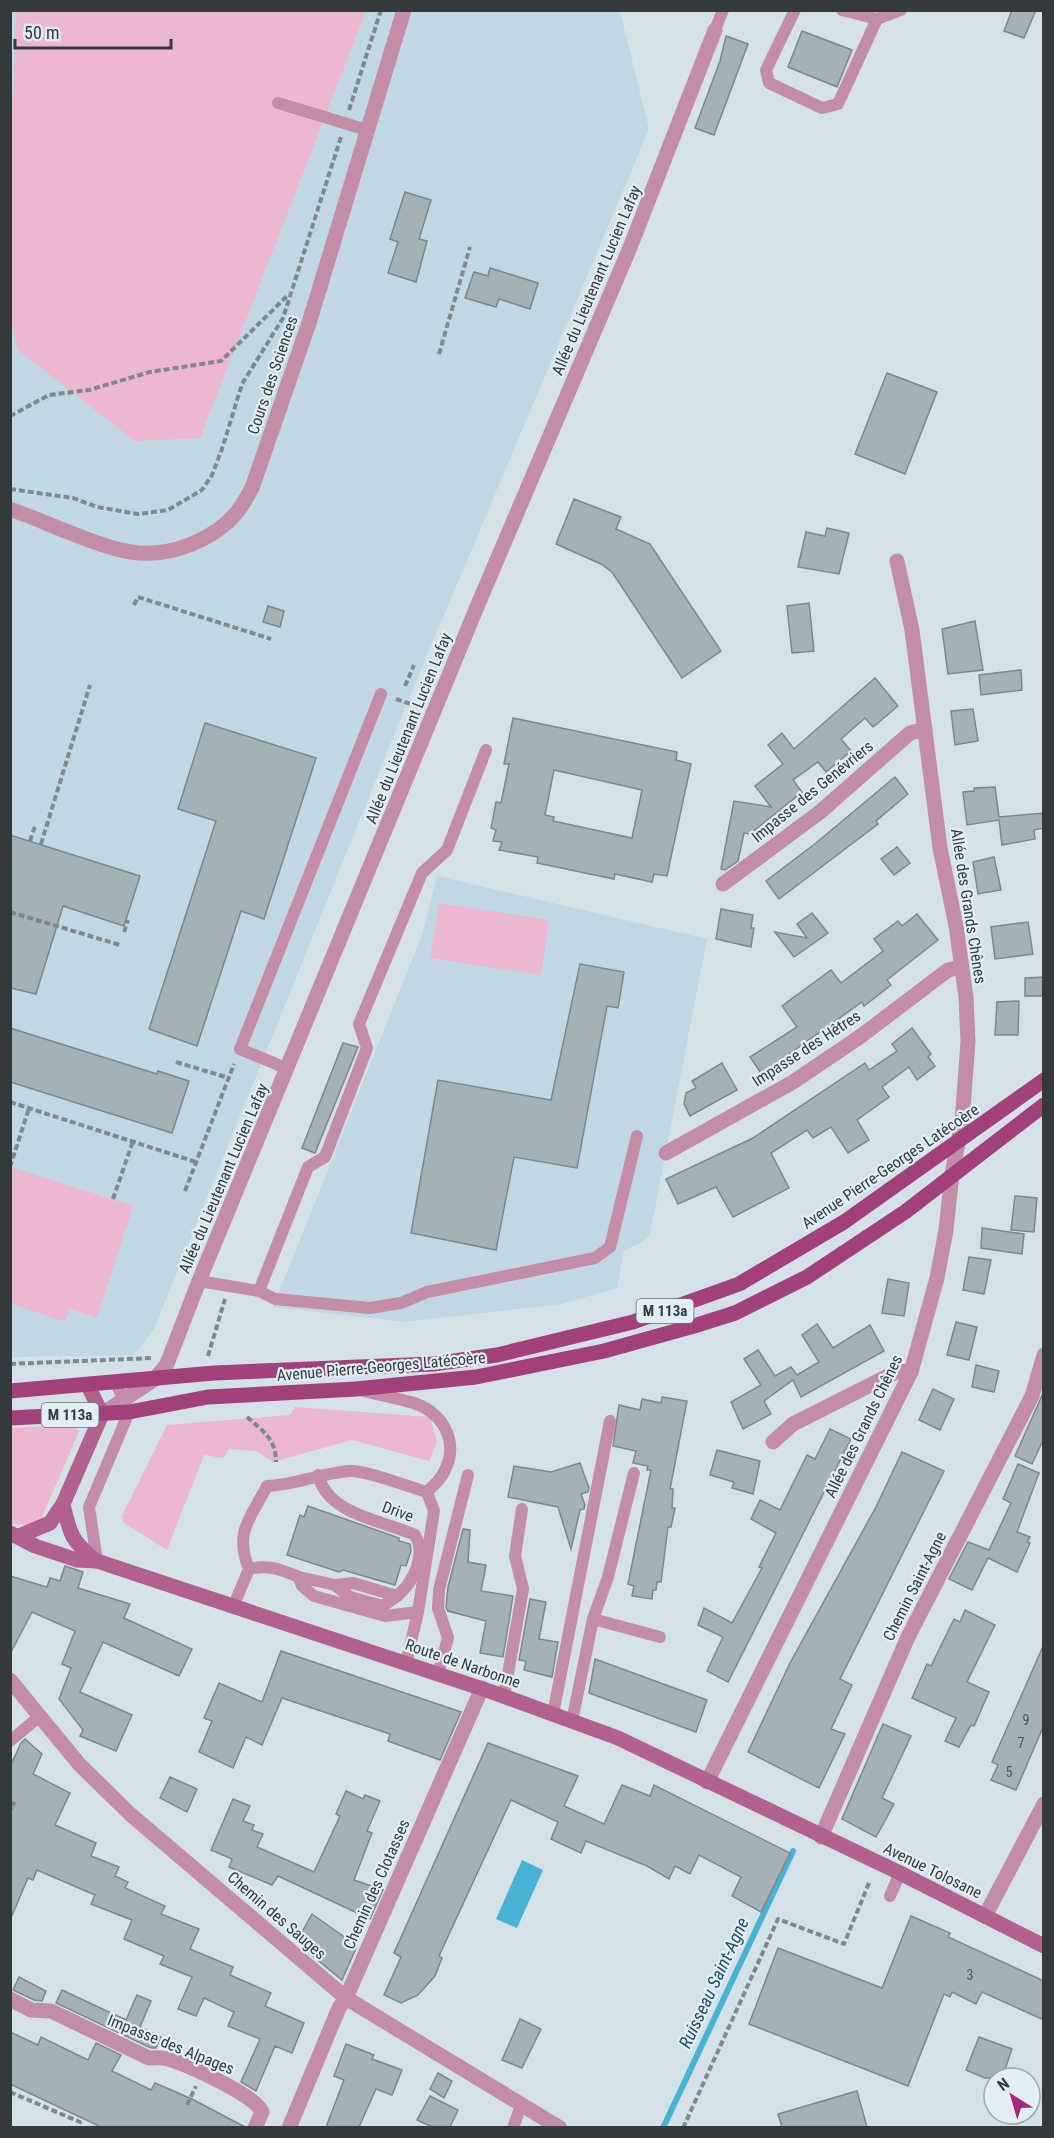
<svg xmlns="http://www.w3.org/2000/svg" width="1054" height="2138" viewBox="0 0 1054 2138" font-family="'Roboto Condensed',sans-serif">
<rect width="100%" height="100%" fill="#d4e2e8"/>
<g fill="#c1d7e1">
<path d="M10,11H620L649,129L407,703L154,1329L134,1355L11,1357Z"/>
<path d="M437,876L707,939L650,1234L641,1243L624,1250L617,1288L561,1304L405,1322L273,1307L422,935Z"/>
</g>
<g fill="#ebb7d1">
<path d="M16,11H366L200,438L135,441L18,350L10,318V108L14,86Z"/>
<path d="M439,903L549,920L541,975L430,958Z"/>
<path d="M11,1167L133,1206L97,1318L70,1309L65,1322L11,1304Z"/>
<path d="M295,1407L430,1417L437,1442L429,1461L352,1440L273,1462L256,1451L229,1449L223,1458L204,1455L167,1550L123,1522L122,1516L167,1425L290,1415Z"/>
<path d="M74,1425L79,1432L41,1519L31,1526L11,1523L10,1428Z"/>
</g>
<path fill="#48b1d6" d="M522,1860L543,1870L517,1928L496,1919Z"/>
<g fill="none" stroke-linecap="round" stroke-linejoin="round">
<path stroke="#48b1d6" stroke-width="6" d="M663,2128L793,1851"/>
</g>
<g fill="#a4b1b7" stroke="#7b888d" stroke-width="1.5" fill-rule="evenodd">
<path d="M1012,10H1036L1024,38L1004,31Z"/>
<path d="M802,31L852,50L837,87L788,67Z"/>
<path d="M726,36L748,44L714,135L695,128L720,61Z"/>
<path d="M405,192L431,200L419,239L427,241L416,282L388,273L398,242L390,239Z"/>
<path d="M490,268L538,283L530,309L499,299L496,307L465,298L474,272L488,276Z"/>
<path d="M887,373L937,392L905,474L855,454Z"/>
<path d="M574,499L621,517L616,529L650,544L721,651L682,678L612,572L601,564L556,544Z"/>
<path d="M827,528L849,533L839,574L798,567L806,532L825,536Z"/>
<path d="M809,603L814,651L792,653L787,606Z"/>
<path d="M268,606L284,611L280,627L263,622Z"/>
<path d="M975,621L983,670L948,674L942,629Z"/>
<path d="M1021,670L1022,690L981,695L979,675Z"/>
<path d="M875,678L898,706L873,727L865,718L841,739L851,751L826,772L818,762L793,780L802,792L750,834L744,833L738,861L725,870L721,869L734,801L771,807L755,786L783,764L768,745L782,733L794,749Z"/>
<path d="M973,709L978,741L955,745L951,711Z"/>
<path d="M513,718L677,752L676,760L691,764L667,876L654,874L652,882L615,874L614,879L537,863L538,857L499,850L502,842L493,841L496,830L491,828L496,802L501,803L509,764H504ZM554,770L642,790L632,838L553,821L554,817L545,815Z"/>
<path d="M205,723L316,758L264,919L241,911L197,1046L149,1029L216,821L178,809Z"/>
<path d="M895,777L908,794L876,821L878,824L779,899L766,881L816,843Z"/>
<path d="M995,787L999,817L1044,813V828L1034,830L1035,839L1002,845L999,820L967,825L963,792L974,791V788Z"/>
<path d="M10,835L140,876L124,926L63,906L36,994L10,988Z"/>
<path d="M897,847L910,863L894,875L881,859Z"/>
<path d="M994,857L1001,890L978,894L973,862Z"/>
<path d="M721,909L753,915L751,928H754L751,947L716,939Z"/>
<path d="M812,913L828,933L794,957L775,932L807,938L797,924Z"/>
<path d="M917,914L938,940L887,980L891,985L864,1006L862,1002L788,1055L790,1058L763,1076L750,1057L797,1027L782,1006L831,970L841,983L883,951L874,939L898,921L902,926Z"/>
<path d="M1028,922L1033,954L995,959L991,927Z"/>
<path d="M580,964L624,972L618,1008L607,1006L577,1168L514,1157L496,1250L411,1233L438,1080L551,1100Z"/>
<path d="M1044,977V996H1025V978Z"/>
<path d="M1019,1001L1018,1035H995L997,1002Z"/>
<path d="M10,1028L157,1074L158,1071L189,1081L172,1133L10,1082Z"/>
<path d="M912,1028L931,1054L928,1057L935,1066L917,1080L909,1067L882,1087L889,1097L857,1120L869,1140L848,1153L831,1127L813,1138L807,1130L771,1153L789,1188L733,1217L716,1187L678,1204L666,1179L753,1138L865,1063L869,1070L897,1051L892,1044Z"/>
<path d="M343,1043L358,1047L315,1153L302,1148Z"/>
<path d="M722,1063L737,1090L690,1116L684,1104L686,1093L696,1088L692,1081Z"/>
<path d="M1015,1196L1037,1198L1034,1232L1011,1230Z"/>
<path d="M982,1228L1024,1234L1022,1254L981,1248Z"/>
<path d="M969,1257L991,1260L984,1294L963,1290Z"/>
<path d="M888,1279L909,1283L904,1316L882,1313Z"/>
<path d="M956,1322L977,1327L969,1360L947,1355Z"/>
<path d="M817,1324L833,1348L870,1325L884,1351L801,1397L793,1380L764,1401L771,1414L743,1429L731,1402L761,1385L744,1359L758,1350L775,1376L791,1367L797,1375L819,1362L802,1335Z"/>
<path d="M976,1365L999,1371L994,1392L972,1387Z"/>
<path d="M933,1389L954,1399L940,1430L919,1420Z"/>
<path d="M1044,1391V1438L1032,1464L1015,1456Z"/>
<path d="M662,1397L687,1401L670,1489H673L672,1508H675L671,1527H668L661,1582H657L656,1590H653L652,1599L632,1596L634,1586L628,1584L651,1470H647L648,1466L633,1463L636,1451L613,1446L619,1405L640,1410L642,1399L661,1403Z"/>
<path d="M830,1429L851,1439L728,1682L707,1671L723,1637L698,1625L704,1608L732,1623L762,1568L759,1567L776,1533L751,1519L760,1500L780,1510L807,1455L815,1459Z"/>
<path d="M717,1450L760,1461L753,1494L732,1488L734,1482L710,1475Z"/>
<path d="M902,1452L944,1471L840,1679L852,1685L831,1729L845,1734L819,1788L748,1752L790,1663L876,1507Z"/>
<path d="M580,1463L589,1488L588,1492L581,1494L585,1505L584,1509L580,1510L571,1549L558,1507L508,1497L514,1466L551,1472Z"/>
<path d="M1018,1464L1039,1473L1017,1532L1030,1537L1027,1542L1030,1543L1017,1572L988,1558L972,1590L949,1579L968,1542L989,1550L1011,1503L1003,1499Z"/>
<path d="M308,1506L399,1538V1541L410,1544L411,1551L406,1566L401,1565L395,1585L343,1570L339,1572L287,1555L300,1515L304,1517Z"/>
<path d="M463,1529L470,1530L468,1562L486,1565L481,1591L513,1596L503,1657L480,1653L486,1621L448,1611L446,1607L448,1587Z"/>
<path d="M65,1566L83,1572L78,1588L130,1604L124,1618L192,1649L179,1676L103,1642L80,1692L132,1715L116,1751L80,1736L83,1730L59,1699L71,1668L62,1664L75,1631L32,1612L10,1654V1576L47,1587L50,1578L60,1581Z"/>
<path d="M530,1599L546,1602L539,1639L558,1642L552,1677L524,1670L526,1661L519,1660Z"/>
<path d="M965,1610L995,1625L967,1682L989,1692L974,1726L971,1725L959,1747L945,1741L956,1718L912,1698L927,1664L931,1666L954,1619L960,1622Z"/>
<path d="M1044,1644V1725L1016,1790L991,1780L998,1765L992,1762Z"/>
<path d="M281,1651L461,1712L440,1760L388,1741L390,1734L282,1698L262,1745L246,1737L233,1768L199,1752L212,1721L204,1718L219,1683L262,1702Z"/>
<path d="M595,1659L707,1700L696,1732L589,1693Z"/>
<path d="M883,1724L911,1736L882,1798L894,1804L876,1837L842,1819Z"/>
<path d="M25,1739L42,1754L33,1774L70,1793L55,1825L96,1843L91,1856L119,1867L115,1876L128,1882L125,1888L165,1906L161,1914L199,1929L190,1949L233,1967L230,1975L271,1993L265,2006L304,2023L292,2053L275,2046L256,2091L241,2082L260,2039L228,2026L234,2012L204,1998L196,2016L178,2009L192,1977L160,1964L164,1956L124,1939L132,1920L91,1904L95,1895L37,1870L33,1880L28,1878L10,1920V1767L21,1743Z"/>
<path d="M488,1743L578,1776L564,1806L604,1824L622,1785L650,1796L654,1785L790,1853L761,1912L732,1896L741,1877L699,1855L690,1874L675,1866L669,1879L647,1866L586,1841L581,1853L551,1839L558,1822L511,1800L439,1956L442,1958L435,1976L418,1995L401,2003L384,1995L401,1957L394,1953Z"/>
<path d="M170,1777L197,1789L187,1812L160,1798Z"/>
<path d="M346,1791L363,1799L365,1795L380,1801L367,1831L372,1833L354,1880L383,1890L370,1919L278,1876L272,1885L229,1867L232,1859L211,1850L233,1799L250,1806L243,1821L254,1825L252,1830L263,1834L257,1847L314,1872L340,1816L336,1814Z"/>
<path d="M312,1914L357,1946L342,1980L303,1948L298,1939Z"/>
<path d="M911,1916L950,1933L948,1937L1044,1981V2020L982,1992L976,2004L952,1992L950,1997L944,1994L908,2086L749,2024L778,1948L882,1988Z"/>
<path d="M19,1977L46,1991L42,2001L34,2000L13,1990Z"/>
<path d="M62,1990L126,2020L137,1995L151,2001L140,2027L161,2037L156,2048H151L56,2003Z"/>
<path d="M520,2019L541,2029L522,2068L502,2060Z"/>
<path d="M10,2032L38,2045L41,2037L88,2060L96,2043L121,2055L112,2071L151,2090L155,2083L192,2099L245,2127H101L10,2084Z"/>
<path d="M979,2037L1012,2049L1002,2078H985L966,2070Z"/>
<path d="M346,2044L374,2055L372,2059L402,2070L392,2095L376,2089L359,2127H326L344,2080L334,2076Z"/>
<path d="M438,2073L452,2081L444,2098L430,2089Z"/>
<path d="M857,2091L867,2127H782L778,2114Z"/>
<path d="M430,2096L458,2110L450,2127H432L417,2120Z"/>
</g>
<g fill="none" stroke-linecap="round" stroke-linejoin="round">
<g stroke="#7f898c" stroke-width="4" stroke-dasharray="6 3" stroke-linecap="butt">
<path d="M349,110L381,10"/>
<path d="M439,354L470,247"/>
<path d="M10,416L49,395L89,390L150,372L221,361L288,295"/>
<path d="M10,489L73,498L97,507L138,514L168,510L202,490L212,475L222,449L242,384L283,318L341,137"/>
<path d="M134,605L138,597L271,639"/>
<path d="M405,686L414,665"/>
<path d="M396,699L419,707"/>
<path d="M30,841L35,826"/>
<path d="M41,844L90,685"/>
<path d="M10,912L120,945"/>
<path d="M124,932L128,920"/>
<path d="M176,1062L229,1078"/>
<path d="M10,1102L196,1162"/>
<path d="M10,1167L29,1108"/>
<path d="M185,1191L234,1064"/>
<path d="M113,1199L133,1141"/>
<path d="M208,1356L225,1299"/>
<path d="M10,1364L151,1358"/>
<path d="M247,1417C263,1431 276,1439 276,1462"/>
<path d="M10,1802L16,1805"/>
<path d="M10,1808L13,1809"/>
<path d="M10,2092L80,2122L77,2128"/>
<path d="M187,2105L196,2086"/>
<path d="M683,2128L778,1919L844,1944L869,1883"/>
</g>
<g stroke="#c38ca8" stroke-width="12">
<path d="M795,10L766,70L769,83L822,108L838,104L877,19"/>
<path d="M842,10L877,19L901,10"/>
<path d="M715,30L723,10"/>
<path d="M278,103L367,130"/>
<path d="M288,1069L240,1049L381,694"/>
<path d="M199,1281L259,1291L275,1299L370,1308L401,1303L427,1292L595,1258L610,1247L637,1136"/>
<path d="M259,1291L308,1167L325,1157L367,1048L359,1024L422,873L447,850L486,750"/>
<path d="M363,1391C380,1395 397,1398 414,1403C445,1414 460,1444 443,1474C439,1481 432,1487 427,1492L434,1511L418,1612L406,1663"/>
<path d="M97,1561L89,1507L129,1412L116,1383"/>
<path d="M249,1569C268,1564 282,1570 299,1577L302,1586L314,1596L385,1616L418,1612"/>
<path d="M299,1577L335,1585L353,1583L397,1596C413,1583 427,1555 415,1535C382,1520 328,1515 318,1475"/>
<path d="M335,1585L350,1597L383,1606L397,1596"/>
<path d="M233,1607L249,1569C234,1532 250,1519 267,1486C295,1485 321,1473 350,1471C366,1470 409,1487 427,1492"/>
<path d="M593,1619L660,1637"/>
<path d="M438,1674L448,1638L438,1608L439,1590L468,1475"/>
<path d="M504,1696L523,1589L515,1556L522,1509"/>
<path d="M553,1714L610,1421"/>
<path d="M572,1721L593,1619L608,1577L634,1473"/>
<path d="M10,1741L40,1716"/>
<path d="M890,1896L900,1873"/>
<path d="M513,2128L521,2105"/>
</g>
<g stroke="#c38ca8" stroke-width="15">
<path d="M10,509C47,522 101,549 138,553C173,556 215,539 237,512C243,505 247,496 252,488L309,323L404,10"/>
<path d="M723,884L820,812L910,733L925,729"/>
<path d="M666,1153L793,1082L861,1036L948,970L961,967"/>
<path d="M102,1414L155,1379L167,1364L199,1281L479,602L629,250L715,30"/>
<path d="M773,1442L793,1424L898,1371L911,1372"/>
<path d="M10,1680L79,1764L130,1814L346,1998L560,2128"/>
<path d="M707,1782L911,1372L937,1278L946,1230L952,1174L962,1122L968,1042L966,997L956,926L940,848L912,630L897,561"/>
<path d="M821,1837L908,1637L1032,1396L1044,1355"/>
<path d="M985,1916L1044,1804"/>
<path d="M10,1999L31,2010L51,2011L149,2058C155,2058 163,2057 168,2059C186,2064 257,2096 262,2112L255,2128"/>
<path d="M289,2128L339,2008L346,1998L482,1688"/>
</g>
<g stroke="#b1618c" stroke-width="15">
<path d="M63,1504C70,1534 71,1541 96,1561"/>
<path d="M10,1533L35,1546L77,1560L97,1561L492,1692L618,1738L900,1873L1044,1946"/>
<path d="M19,1536L50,1523L63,1504L102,1414L88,1386"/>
</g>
<g stroke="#a14079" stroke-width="15">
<path d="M10,1391L214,1373L433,1364L497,1355L633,1322L739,1284L844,1222L1044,1080"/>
<path d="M10,1418L129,1412L208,1397L356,1389L476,1377L604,1351L694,1326L735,1313L807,1277L905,1212L1044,1105"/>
</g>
</g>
<g text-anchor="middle" stroke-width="4.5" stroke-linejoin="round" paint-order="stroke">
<g font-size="14" fill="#50585b">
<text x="1026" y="1725">9</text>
<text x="1021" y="1748">7</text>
<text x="1009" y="1777">5</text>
<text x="970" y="1980">3</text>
</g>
<g fill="#e1eff5" stroke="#687074" stroke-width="1.5">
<rect x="636.5" y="1299" width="57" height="24" rx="4.5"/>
<rect x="41.5" y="1403" width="57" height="24" rx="4.5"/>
</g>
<g font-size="15" font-weight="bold" fill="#343a3c">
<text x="665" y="1316">M 113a</text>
<text x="70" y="1420">M 113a</text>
</g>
<g font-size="16" fill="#343a3c" stroke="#e1eff5">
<text transform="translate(596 280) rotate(-67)" y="6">Allée du Lieutenant Lucien Lafay</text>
<text transform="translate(272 375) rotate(-71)" y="6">Cours des Sciences</text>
<text transform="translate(408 728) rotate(-68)" y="6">Allée du Lieutenant Lucien Lafay</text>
<text transform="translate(812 791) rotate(-39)" y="6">Impasse des Genévriers</text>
<text transform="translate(969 906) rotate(81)" y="6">Allée des Grands Chênes</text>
<text transform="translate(806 1048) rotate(-33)" y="6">Impasse des Hêtres</text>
<text transform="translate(890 1166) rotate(-34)" y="6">Avenue Pierre-Georges Latécoère</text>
<text transform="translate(223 1178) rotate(-67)" y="6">Allée du Lieutenant Lucien Lafay</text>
<text transform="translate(381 1366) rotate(-5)" y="6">Avenue Pierre-Georges Latécoère</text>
<text transform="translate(863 1426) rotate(-64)" y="6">Allée des Grands Chênes</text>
<text transform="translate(398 1511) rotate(20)" y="6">Drive</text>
<text transform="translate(914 1586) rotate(-63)" y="6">Chemin Saint-Agne</text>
<text transform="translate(463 1663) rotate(19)" y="6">Route de Narbonne</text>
<text transform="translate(933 1870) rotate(26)" y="6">Avenue Tolosane</text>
<text transform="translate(376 1884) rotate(-66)" y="6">Chemin des Clotasses</text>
<text transform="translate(277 1915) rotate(41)" y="6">Chemin des Sauges</text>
<text transform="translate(171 2044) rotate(22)" y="6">Impasse des Alpages</text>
</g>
<g font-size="18" font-style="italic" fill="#224e5e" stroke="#e1eff5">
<text transform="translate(714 1983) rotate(-65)" y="6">Ruisseau Saint-Agne</text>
</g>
</g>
<rect width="1054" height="2138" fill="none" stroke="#343a3c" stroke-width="24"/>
<g transform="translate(1012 2096) rotate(323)"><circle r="28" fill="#e1eff5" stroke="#9ca7ab" stroke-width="1.5"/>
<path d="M0-4.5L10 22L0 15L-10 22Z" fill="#a92979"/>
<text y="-9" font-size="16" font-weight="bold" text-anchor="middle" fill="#343a3c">N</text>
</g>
<path d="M15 39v9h156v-9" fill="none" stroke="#343a3c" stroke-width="3"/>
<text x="24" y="39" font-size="18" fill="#343a3c" stroke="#e1eff5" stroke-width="4.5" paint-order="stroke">50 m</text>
</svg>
